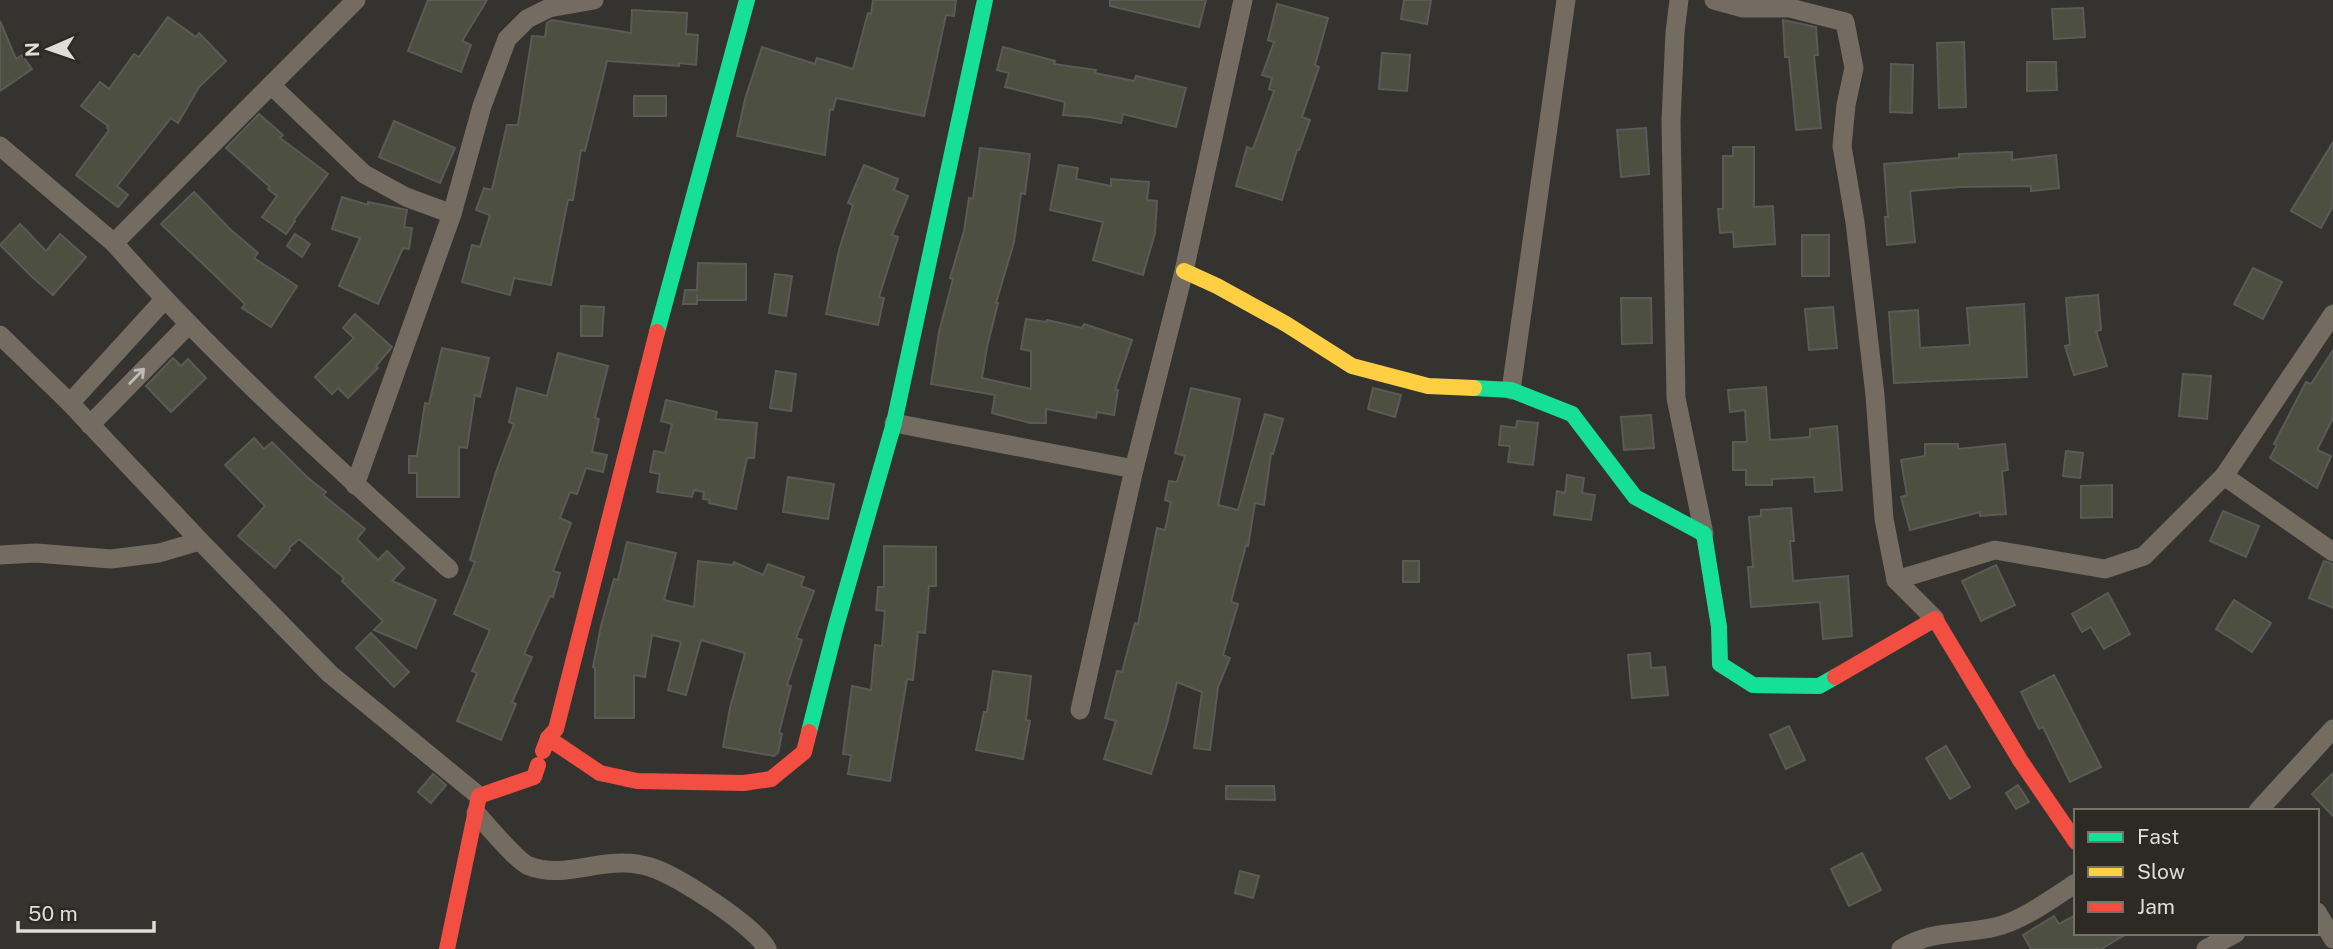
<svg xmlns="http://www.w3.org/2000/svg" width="2333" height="949" viewBox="0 0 2333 949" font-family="'Public Sans',sans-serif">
<rect width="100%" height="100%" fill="#34332f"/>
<g fill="#4d4f40" stroke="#5a5a56" stroke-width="2">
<path d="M428,0H487L462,41L471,45L461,72L408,51Z"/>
<path d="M873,0H956L954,16L946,15L924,116L836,98L833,110L830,109L825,155L737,136L745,99L762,47L815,64L817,58L853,69L868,13L871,14Z"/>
<path d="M1110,0H1206L1199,27L1110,6Z"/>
<path d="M1404,0H1431L1427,24L1401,19Z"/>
<path d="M1277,4L1328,18L1315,65L1319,67L1302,117L1310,120L1299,150H1297L1282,200L1236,186L1247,147L1253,149L1274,91L1269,89L1272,78L1262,75L1274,42L1268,40Z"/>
<path d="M2083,8L2085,37L2054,39L2052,9Z"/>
<path d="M632,10L687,13L686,34L698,35L696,65L679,63V66L607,61L585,151L581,150L573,200H568L551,285L514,278L510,295L462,282L472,245L480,247L490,215L476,210L484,188L492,190L507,125H518L532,36L545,37L547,23L552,20L631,33Z"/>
<path d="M168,17L196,37L199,33L226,61L199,87L178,123L171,118L117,186L128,195L118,207L76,175L109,130L107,128L108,126L81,106L100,82L109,89L134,54L139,57Z"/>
<path d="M1783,20L1816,27L1818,55H1814L1821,128L1796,130L1789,57H1785Z"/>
<path d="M0,21L16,59L22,55L32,69L0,91Z"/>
<path d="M1964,42L1966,107L1939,108L1937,43Z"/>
<path d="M1003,47L1055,61L1054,64L1096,70L1095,73L1134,81L1136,76L1186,88L1176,127L1123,114L1121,123L1089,117L1063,115L1065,102L1005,87L1009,73L997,70Z"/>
<path d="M1382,53L1410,55L1407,91L1379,89Z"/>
<path d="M2027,62H2056L2057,90L2027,91Z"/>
<path d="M1891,64L1913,65L1912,113L1890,112Z"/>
<rect x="634" y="96" width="32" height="20"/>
<path d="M259,114L283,135L280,138L328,174L294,220L295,221L286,234L262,217L277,196L268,189L270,187L226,148Z"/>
<path d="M394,121L455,148L440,183L379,157Z"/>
<path d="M1646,128L1649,174L1621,177L1617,130Z"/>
<path d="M2333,142V206L2321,228L2291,211Z"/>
<path d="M1733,147H1754V207L1773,206L1775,244L1734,247L1733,232L1720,233L1718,209H1723V156H1733Z"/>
<path d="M980,148L1030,154L1025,194L1021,193L1014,242L996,303H998L987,347L982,378L1031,389V351L1021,349L1026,319L1046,322L1047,320L1082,328L1084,324L1132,340L1115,390H1118L1114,415L1097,412L1096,418L1046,409V423H1030L992,413L995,395L931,384L939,332L953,279L950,278L964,231L969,198L973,199Z"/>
<path d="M2012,152V160L2056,155L2059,188L2031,191V186L1960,187L1910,191L1915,242L1887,245L1885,217H1888L1884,164L1959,158V154Z"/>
<path d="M864,165L898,179L894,190L908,196L892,235L898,237L879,297L884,298L878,325L826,314L839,250L853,205L848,203Z"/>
<path d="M1059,165L1078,168L1076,179L1111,186V179L1149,182L1147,200L1157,201L1155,233L1143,275L1093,260L1103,222L1050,210Z"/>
<path d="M194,192L231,230L258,253L254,258L297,286L271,327L242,308L245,304L161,224Z"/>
<path d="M342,197L368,205V202L407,210L404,227L412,228L409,249L403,248L378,304L339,286L360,238L332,229Z"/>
<path d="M20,224L46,251L60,234L86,257L53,295L31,276L0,245Z"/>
<path d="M295,234L310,244L302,257L287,246Z"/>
<rect x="1802" y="235" width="27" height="41"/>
<path d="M698,263L746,264V300H697V294V304H683L685,290H697Z"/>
<path d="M2253,268L2282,282L2263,319L2234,304Z"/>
<path d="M775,274L792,276L786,316L769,313Z"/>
<path d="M2098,295L2101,330L2096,331L2107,366L2074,375L2065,346L2070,345L2066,298Z"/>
<path d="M1621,298H1651L1652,343L1622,344Z"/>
<path d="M2024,304L2027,377L1894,383L1889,312L1918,310L1920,348L1970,345L1967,308Z"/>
<path d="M581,306L604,307L602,336H581Z"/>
<path d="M1833,307L1837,348L1809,350L1805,309Z"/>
<path d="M355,314L392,347L376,366L378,368L348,398L338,388L332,394L315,377L354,338L343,328Z"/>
<path d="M442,348L489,358L480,397L475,395L467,448L459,447V497H417V473H409V456H417L425,403L429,404Z"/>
<path d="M2333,350V418L2317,450L2331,456L2317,488L2270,458L2277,445L2274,444L2306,382L2311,384Z"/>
<path d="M558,353L608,366L595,418L599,419L592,452L607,455L603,472L586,468L577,494L570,492L560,518L571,523L553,571L560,573L553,597L550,596L524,654L532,657L512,702L516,704L501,740L457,721L477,673L472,671L490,630L454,614L475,562L470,560L496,472L514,424L509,422L517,388L547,396Z"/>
<path d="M173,358L181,366L188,359L206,378L171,412L146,386Z"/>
<path d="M776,371L796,374L791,411L770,408Z"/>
<path d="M2183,374L2211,376L2207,419L2179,416Z"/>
<path d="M1766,387L1770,440L1810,437V429L1837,426L1842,490L1815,492L1814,477L1772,479V485H1746V470H1733V442H1747L1745,410L1730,412L1728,390Z"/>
<path d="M1191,388L1240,399L1218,505L1238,510L1265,414L1283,419L1273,454L1271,453L1264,505L1255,503L1248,546L1246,545L1231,602L1238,604L1223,655L1230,658L1218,687L1210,750L1194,748L1202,692L1177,682L1167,724L1151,774L1104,759L1116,721L1105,718L1117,671L1122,672L1135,623L1138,624L1157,528L1165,530L1171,502L1165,500L1169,481L1177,482L1185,456L1175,453Z"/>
<path d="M1373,388L1401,395L1395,417L1368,409Z"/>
<path d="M666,400L717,412L715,419L757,423L754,458H747L736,509L709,503L710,500L703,499L704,492L694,490L692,497L657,492L660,474L650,472L654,451L665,453L672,424L661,421Z"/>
<path d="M1651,415L1654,448L1624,450L1621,417Z"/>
<path d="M1517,421L1538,423L1533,465L1508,462L1510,446L1499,445L1501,426L1516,428Z"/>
<path d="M254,438L264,449L272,442L308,478L326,492L323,495L365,529L357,539L378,560L387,551L404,568L392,581L436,600L416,648L374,630L383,621L342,581L344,578L299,539L289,548L290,550L275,568L238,536L265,506L225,465Z"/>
<path d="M1925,444H1958V449L2005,444L2008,470L2002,471L2006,514L1980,516V512L1910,530L1901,497L1907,495L1901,460L1925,456Z"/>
<path d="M2066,451L2083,453L2080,478L2063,476Z"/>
<path d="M1567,475L1584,478L1582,493L1595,495L1591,520L1554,515L1557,491L1565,493Z"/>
<path d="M788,477L834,484L828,519L783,512Z"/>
<path d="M2112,485V517L2081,518V486Z"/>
<path d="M1791,508L1794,541H1790L1793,581L1848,576L1852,636L1823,639L1820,602L1751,607L1748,567H1753L1749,517L1761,516V510Z"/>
<path d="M2223,511L2259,526L2246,557L2210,541Z"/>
<path d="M627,542L676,553L664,600L694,607L698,561L733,565L734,562L763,575L768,564L804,577L801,586L814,591L796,638L802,640L787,685L791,686L779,733L782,734L778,753L774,756L723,747L730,708L745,653L701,640L686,695L668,690L681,642L652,635L645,677L634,675V718H595V668L593,667L601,626L614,579L618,580Z"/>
<path d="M884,546L936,547V586H929L925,633L918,632L913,680L907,679L890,781L848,774L851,755L843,754L852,686L871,690L875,645L882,646L885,611L876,610L878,587H884Z"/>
<rect x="1403" y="561" width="16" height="21"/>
<path d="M2324,561L2333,564V608L2309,598Z"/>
<path d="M1996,565L2015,605L1981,621L1962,581Z"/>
<path d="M2108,593L2130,634L2104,649L2091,627L2082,632L2072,614Z"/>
<path d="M2234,600L2271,623L2252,652L2216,629Z"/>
<path d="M371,633L409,672L394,687L356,648Z"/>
<path d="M1650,653L1651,668L1665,667L1668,695L1632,698L1628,655Z"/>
<path d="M993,671L1031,676L1026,720L1030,721L1023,759L976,750L984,712H987Z"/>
<path d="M2054,675L2101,767L2070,782L2043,727L2039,729L2021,692Z"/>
<path d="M1789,726L1805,760L1786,769L1770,735Z"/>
<path d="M1946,746L1970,787L1950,799L1926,758Z"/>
<path d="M2333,773V816L2312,794Z"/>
<path d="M433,774L446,785L431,803L418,792Z"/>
<path d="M2018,785L2029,802L2016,809L2006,793Z"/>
<path d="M1226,786H1274L1275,800L1226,799Z"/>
<path d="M1862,853L1881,890L1849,906L1831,869Z"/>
<path d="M1240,871L1259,876L1253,898L1235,893Z"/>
<path d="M2076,915V933H2128L2101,949H2031L2023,935L2054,916L2059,924Z"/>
</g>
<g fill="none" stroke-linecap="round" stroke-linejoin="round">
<g stroke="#746b61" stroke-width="19">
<path d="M356,0L271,85L364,174L406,197L452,214"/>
<path d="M1679,0L1675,32L1671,121L1676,398L1704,534"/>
<path d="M1714,0L1743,8H1790L1845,22L1854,68L1846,105L1842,146L1855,222L1875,395L1884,519L1896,580L1935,619"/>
<path d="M271,85L114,243C217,360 334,465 449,569"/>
<path d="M0,146L114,243"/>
<path d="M2333,314L2224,476L2333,552"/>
<path d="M0,335L70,403L200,541L330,674L479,796"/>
<path d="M1511,390L1566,0"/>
<path d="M70,403L164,300"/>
<path d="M894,423L1134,469"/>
<path d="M90,425L189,324"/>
<path d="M355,485L452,214L482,106L507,39L527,19L549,8L594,0"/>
<path d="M0,555L36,553L111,559L159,553L200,541"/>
<path d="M1896,580L1995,550L2105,569L2144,556L2224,476"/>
<path d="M1080,710L1134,469L1184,271L1243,0"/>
<path d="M2258,811L2333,729"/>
<path d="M476,813C487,825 517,861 529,866C561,878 591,862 624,863C632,863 643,865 650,867C677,875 755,926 767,949"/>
<path d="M2317,912L2333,939"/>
<path d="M1901,949C1930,930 1962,935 1995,927C2022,921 2053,898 2076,883"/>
<path d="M2206,949L2236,933"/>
</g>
<g stroke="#16e098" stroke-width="16">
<path d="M657,332L747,0"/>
<path d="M1474,388L1511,390L1572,414L1635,497L1704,534L1719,627L1720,664L1753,685L1819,686L1835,677"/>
<path d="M809,732L836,626L894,423L985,0"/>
</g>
<path stroke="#ffcf43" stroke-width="16" d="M1184,271L1217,286L1286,324L1352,366L1428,386L1474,388"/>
<g stroke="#f24e42" stroke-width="16">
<path d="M1835,677L1935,619L2020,760L2076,842"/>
<path d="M548,738L600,773L637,781L744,783L771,779L804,752L809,732"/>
<path d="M543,751L548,738L556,729L657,332"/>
<path d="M447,949L479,796L534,777L538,765"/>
</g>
</g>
<defs><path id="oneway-shaft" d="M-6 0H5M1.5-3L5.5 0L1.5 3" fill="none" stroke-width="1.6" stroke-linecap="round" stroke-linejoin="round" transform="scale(1.75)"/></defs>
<use stroke="#bfbbb4" href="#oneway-shaft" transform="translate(137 376) rotate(-46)"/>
<rect x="2074" y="809" width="245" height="126" fill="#2d2a23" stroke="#74726b" stroke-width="2"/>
<rect x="2088" y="832" width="35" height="10" fill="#16e098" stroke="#74726b" stroke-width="2"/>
<text x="2137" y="844" font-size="21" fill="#dfddd8">Fast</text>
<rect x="2088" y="867" width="35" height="10" fill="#ffcf43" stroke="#74726b" stroke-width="2"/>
<text x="2137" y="879" font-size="21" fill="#dfddd8">Slow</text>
<rect x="2088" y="902" width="35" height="10" fill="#f24e42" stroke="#74726b" stroke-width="2"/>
<text x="2137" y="914" font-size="21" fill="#dfddd8">Jam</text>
<g transform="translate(49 49) rotate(268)" stroke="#2d2a23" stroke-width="5" paint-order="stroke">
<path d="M0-5L12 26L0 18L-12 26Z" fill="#dfddd8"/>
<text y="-10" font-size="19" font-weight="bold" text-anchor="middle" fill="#dfddd8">N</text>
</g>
<path d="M18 921v10h136v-10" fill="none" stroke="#dfddd8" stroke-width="3.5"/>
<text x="28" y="921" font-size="21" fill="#dfddd8" stroke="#2d2a23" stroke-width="5" paint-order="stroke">50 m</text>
</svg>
